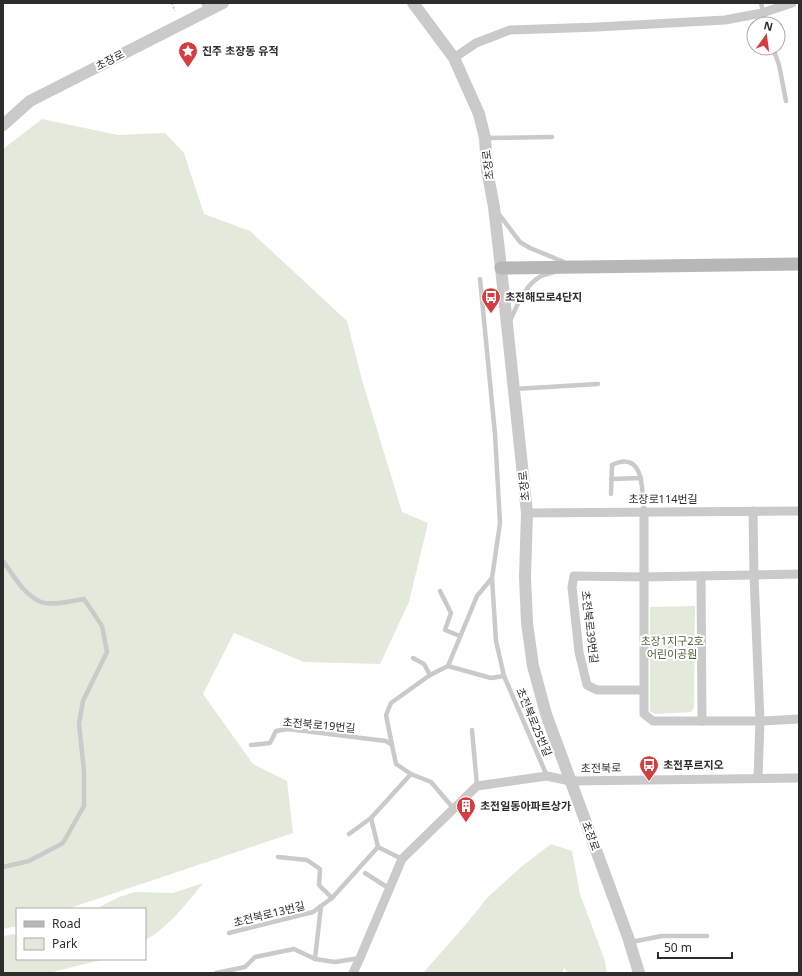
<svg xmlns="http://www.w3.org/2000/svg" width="802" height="976" viewBox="0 0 802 976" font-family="'Noto Sans','Noto Sans KR',sans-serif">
<rect width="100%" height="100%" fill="#fff"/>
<g fill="#e3eadc">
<path d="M42,119L118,135L165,133L184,153L204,214L250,231L347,321L362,380L402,512L428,523L409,602L380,664L304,662L234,633L203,694L253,764L287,781L293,833L67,909H17V926L3,929V149Z"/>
<path d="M695,606L694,708L691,712L655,714L650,711V607Z"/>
<path d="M551,844L572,851L580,894L605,961L607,973H568L564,968L562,973H423L467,923L487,898L521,867Z"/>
<path d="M203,883C189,901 165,931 145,940V909H96L119,897L135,892L173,893Z"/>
<path d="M14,934L17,937V959H105L49,973H3V936Z"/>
</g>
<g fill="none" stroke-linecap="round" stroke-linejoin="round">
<path stroke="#cacaca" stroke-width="2" stroke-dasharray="2 2" stroke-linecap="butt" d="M172,3L175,11"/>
<g stroke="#cacaca" stroke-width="4.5">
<path d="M203,3L208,11"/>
<path d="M761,3L766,24"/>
<path d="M773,48L779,65L786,101"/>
<path d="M486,138L552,137"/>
<path d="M498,213L520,242L530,248L564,262"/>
<path d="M480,279L495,434L500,523L492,578L496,641L504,676L547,776"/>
<path d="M510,321C517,305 525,285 541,276C545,274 550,274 554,272"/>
<path d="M514,389L598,384"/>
<path d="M611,479L641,478"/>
<path d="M611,494L612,465C645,449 642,492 644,511"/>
<path d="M3,561C13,575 24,595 41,602C52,606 72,601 84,599L102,626L107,652L83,701L79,724L84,771V806L63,843L29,861L3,867"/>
<path d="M440,591L451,613L445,630L460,636"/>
<path d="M413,658L424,664L430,675"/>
<path d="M448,666L491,678L504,676"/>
<path d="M472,730L477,786"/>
<path d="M251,745L270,743L276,731L288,729L386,741L392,745L396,764L411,774L431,782L454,809"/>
<path d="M392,745L386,715L391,703L430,675L448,666L477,596L492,578"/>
<path d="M371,818L378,847"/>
<path d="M349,834L371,818L411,774"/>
<path d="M278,857L307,860L320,869L319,885L332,898"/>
<path d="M365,873L390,889"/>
<path d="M229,933L313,912L332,898L378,847L402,859"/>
<path d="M631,942L662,936H707"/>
<path d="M315,959L321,906"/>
<path d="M216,973L245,967L255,957L294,949L315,959L335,962L360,958"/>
</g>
<g stroke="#cacaca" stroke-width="9">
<path d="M454,58L476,43L510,30L598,27L725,20L762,13L792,3"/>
<path d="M644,511V714L653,721H760L799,719"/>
<path d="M753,511L754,576L760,721L758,778"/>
<path d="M527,513L799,511"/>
<path d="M701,576L702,721"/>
<path d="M643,690H597L587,685L579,652L572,587L574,576L644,577L799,574"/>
<path d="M353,973L360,958L402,859L477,786L547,776L570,781L799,778"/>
</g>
<g stroke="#cacaca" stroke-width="12">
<path d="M413,3L454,58L479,114L485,138L487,170L494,207L501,268L527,513L525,577L527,623L533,666L546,714L628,937L639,973"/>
<path d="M3,125L30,101L223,3"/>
</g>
<path stroke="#b7b7b7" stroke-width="13" d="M501,268L799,264"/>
</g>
<defs>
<symbol id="sight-pin" viewBox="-11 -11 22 30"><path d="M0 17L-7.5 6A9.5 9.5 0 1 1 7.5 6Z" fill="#d53e41" stroke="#fff"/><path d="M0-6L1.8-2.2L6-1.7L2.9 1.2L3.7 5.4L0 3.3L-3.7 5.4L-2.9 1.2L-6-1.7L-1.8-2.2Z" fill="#fff"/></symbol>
<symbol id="bus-pin" viewBox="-11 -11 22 30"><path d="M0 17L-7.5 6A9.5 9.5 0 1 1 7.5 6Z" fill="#d53e41" stroke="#fff"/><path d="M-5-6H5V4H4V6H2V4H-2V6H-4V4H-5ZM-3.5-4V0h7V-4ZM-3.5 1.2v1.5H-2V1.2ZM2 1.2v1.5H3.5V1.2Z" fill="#fff"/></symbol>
<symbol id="building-pin" viewBox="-11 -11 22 30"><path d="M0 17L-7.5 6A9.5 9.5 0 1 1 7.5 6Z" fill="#d53e41" stroke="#fff"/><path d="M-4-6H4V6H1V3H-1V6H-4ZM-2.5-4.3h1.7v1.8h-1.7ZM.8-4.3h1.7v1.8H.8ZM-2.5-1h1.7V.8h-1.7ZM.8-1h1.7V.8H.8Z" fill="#fff"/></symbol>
</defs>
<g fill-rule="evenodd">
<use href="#sight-pin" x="177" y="40" width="22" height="30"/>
<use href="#bus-pin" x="480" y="286" width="22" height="30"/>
<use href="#bus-pin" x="638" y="754" width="22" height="30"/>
<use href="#building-pin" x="455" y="795" width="22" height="30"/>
</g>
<g text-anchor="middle" stroke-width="4" stroke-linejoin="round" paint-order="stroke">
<g font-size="11" font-weight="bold" fill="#2d2d2d" stroke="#fff" text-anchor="start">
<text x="202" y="55">진주 초장동 유적</text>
<text x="505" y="301">초전해모로4단지</text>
<text x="663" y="769">초전푸르지오</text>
<text x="480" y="810">초전일동아파트상가</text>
</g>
<g font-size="11" fill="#2d2d2d" stroke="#fff">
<text transform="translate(110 60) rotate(-27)" y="4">초장로</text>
<text transform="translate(488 165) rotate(-97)" y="4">초장로</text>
<text transform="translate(524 486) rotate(-96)" y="4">초장로</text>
<text x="663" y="503">초장로114번길</text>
<text transform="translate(590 627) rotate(83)" y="4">초전북로39번길</text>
<text transform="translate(534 722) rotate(67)" y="4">초전북로25번길</text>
<text transform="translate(319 725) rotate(5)" y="4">초전북로19번길</text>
<text transform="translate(601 768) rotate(-1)" y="4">초전북로</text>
<text transform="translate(591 836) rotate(69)" y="4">초장로</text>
<text transform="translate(269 914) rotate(-14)" y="4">초전북로13번길</text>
</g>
<g font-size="11" fill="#4f653f" stroke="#fff">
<text x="672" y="645">초장1지구2호<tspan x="672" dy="13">어린이공원</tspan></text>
</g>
</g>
<rect width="802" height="976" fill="none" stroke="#2d2d2d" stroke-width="8"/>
<rect x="16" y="908" width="130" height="52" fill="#ffffff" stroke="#ababab"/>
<rect x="24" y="921" width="20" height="6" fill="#b7b7b7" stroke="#ababab"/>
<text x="52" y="928" font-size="12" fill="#2d2d2d">Road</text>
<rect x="24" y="938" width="20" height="12" fill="#e3eadc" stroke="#ababab"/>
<text x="52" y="948" font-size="12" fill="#2d2d2d">Park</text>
<g transform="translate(766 36) rotate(14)"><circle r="19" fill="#ffffff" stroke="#ababab"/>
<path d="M0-3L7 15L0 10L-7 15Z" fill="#d53e41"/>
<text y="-6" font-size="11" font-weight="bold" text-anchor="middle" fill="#2d2d2d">N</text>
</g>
<path d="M658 952v6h74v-6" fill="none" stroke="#2d2d2d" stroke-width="2"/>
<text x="664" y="952" font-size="12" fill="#2d2d2d" stroke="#ffffff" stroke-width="3" paint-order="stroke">50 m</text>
</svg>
